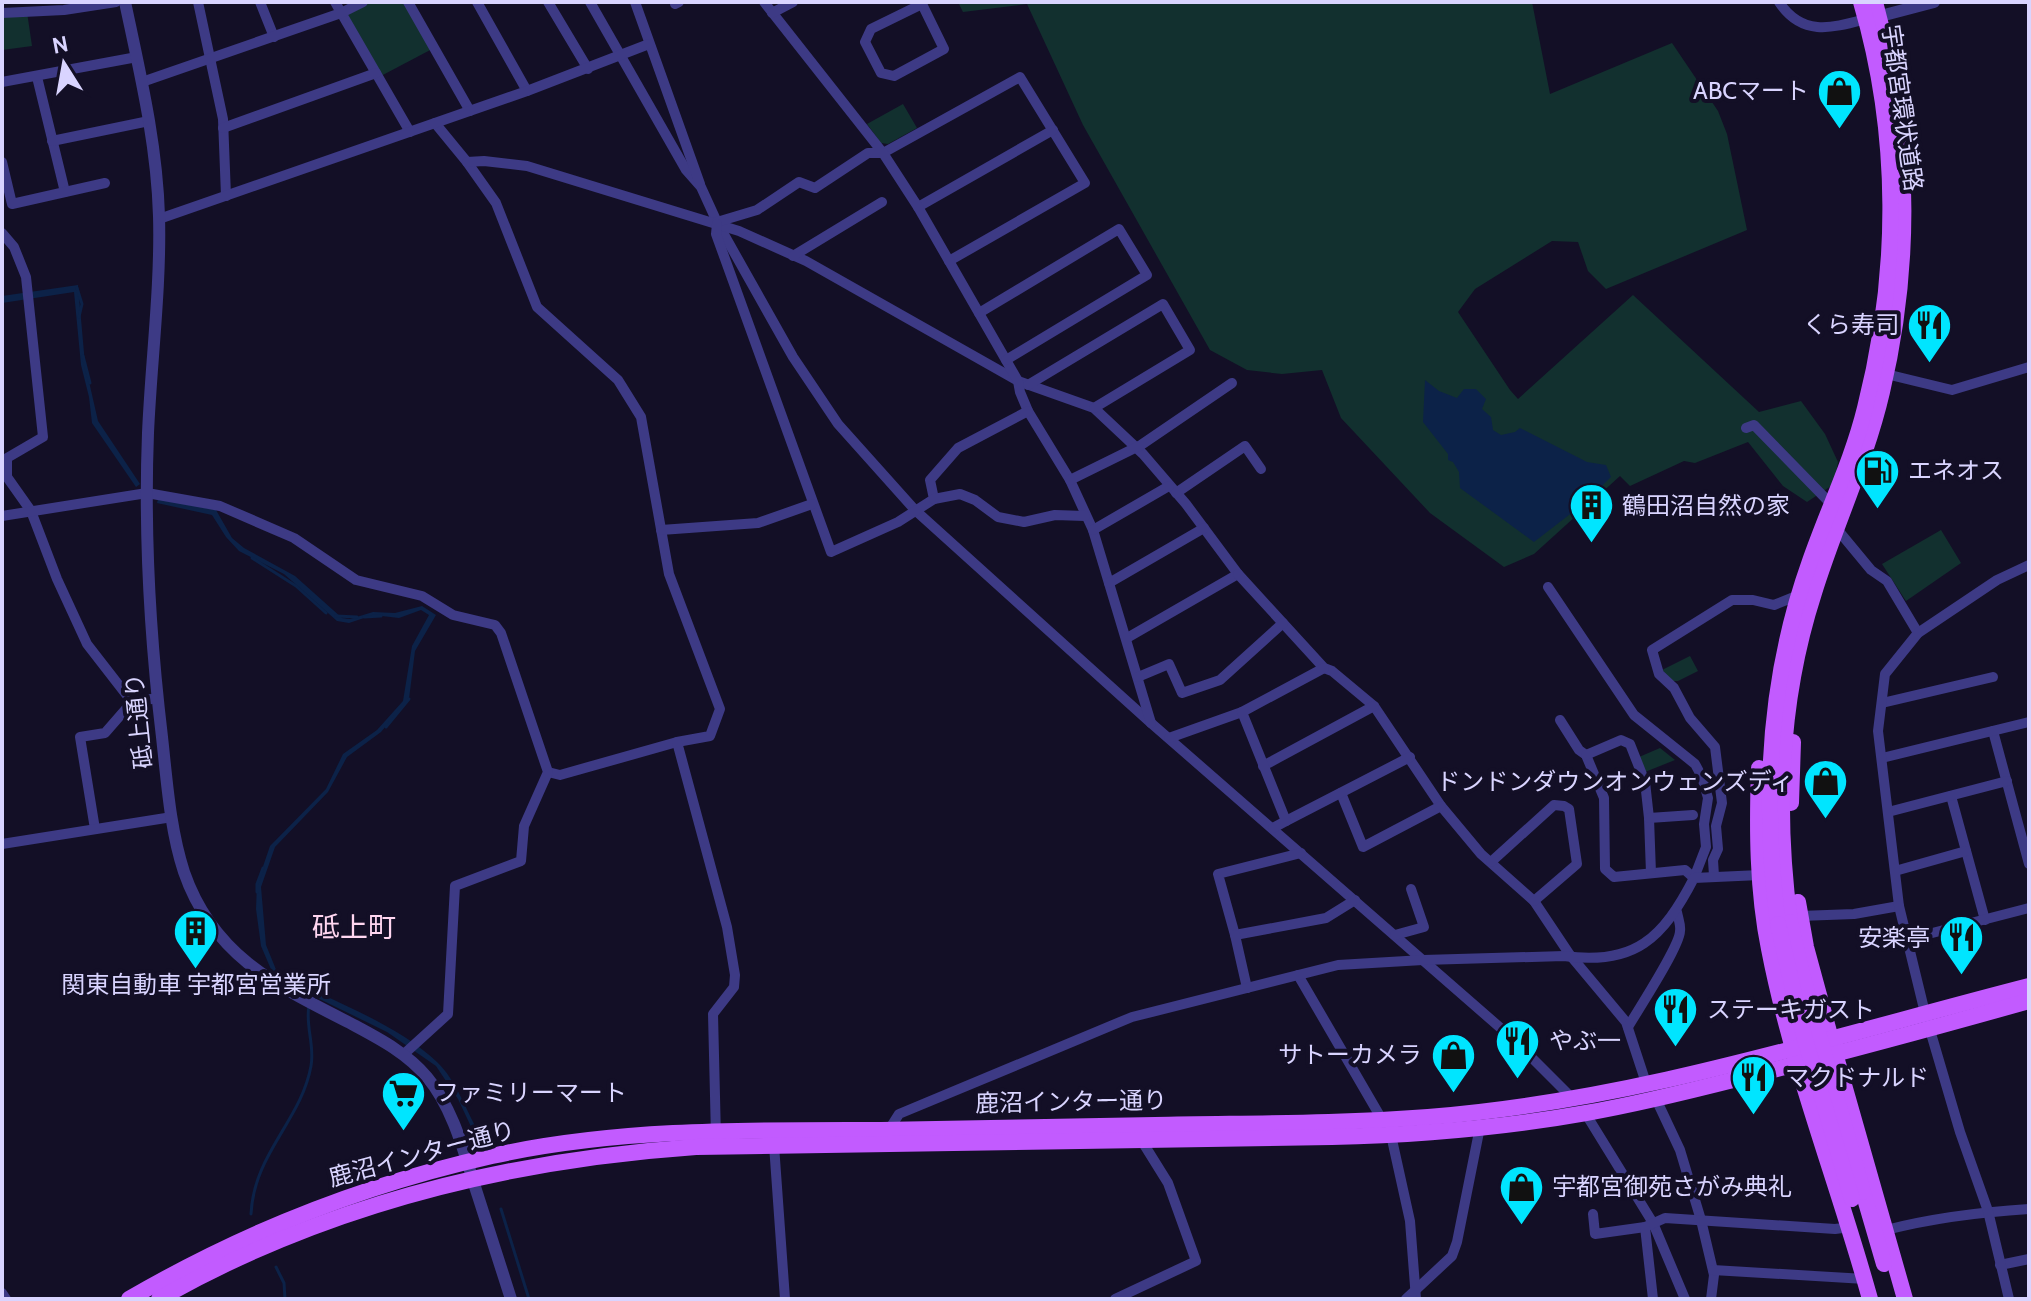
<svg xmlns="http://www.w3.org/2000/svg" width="2031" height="1301" viewBox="0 0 2031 1301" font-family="Cabin,'Noto Sans JP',sans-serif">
<rect width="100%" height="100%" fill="#130f26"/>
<g fill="#12302f">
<path d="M363,2H408L434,48L379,77L341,13Z"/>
<path d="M958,2H1532L1550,94L1672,43L1718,111L1727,134L1747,230L1606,289L1588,271L1578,242L1552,241L1475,289L1458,312L1510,390L1518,399L1633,295L1759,412L1801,401L1825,434L1838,462L1834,484L1807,502L1783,486L1748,442L1695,463L1684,461L1630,486L1620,476L1534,554L1504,567L1430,513L1341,418L1322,370L1282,374L1247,370L1210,350L1083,125L1027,4L963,12Z"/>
<path d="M27,12L32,46L2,50V13Z"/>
<path d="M903,104L917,128L888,144L881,143L867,124Z"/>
<path d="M1941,530L1961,563L1906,601L1882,564Z"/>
<path d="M1690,656L1698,671L1678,681H1672L1662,670Z"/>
<path d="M1660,748L1675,760L1645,772L1639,757Z"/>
</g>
<g fill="#0c2248">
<path d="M78,285L85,364L98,421L140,484L136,487L92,423L89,397L81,365L74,292L2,303V296Z"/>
<path d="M1425,380L1439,391L1457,398L1464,389H1476L1486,399L1482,409L1491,417L1493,430L1501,435L1515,432L1520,428L1587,462L1606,465L1611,477L1587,501L1534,542L1460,488L1459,472L1453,462L1448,460V454L1423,422Z"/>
<path d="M158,499L216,510L232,538L244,548L295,576L342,618L350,619L373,612L395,613L422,606L436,615L415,651L409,699L381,732L347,757L328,792L275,847L261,887L266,945L277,972C328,1000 395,1022 437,1062C456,1080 465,1108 478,1131L474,1133L458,1099L436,1066L387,1032L295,987L273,974L261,946L256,909L257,884L270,846L326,789L343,754L377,730L403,701L412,646L429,615L421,610L399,618L373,615L349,623L337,621L284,574L239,551L226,537L212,515L157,503Z"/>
</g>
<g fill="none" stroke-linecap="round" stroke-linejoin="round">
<g stroke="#0c2248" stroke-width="3">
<path d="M77,288L82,304L79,317"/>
<path d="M83,356L90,383"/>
<path d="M252,558L296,586L326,613"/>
<path d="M336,616L357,617"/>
<path d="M364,617L381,616"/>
<path d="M386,727L409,699"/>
<path d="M257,892V884L263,868"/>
<path d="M501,1209L529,1299"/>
<path d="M251,1214C254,1153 301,1121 311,1066C315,1045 305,1026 309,1005"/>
<path d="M276,1267L284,1283L285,1299"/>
</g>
<g stroke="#3d3a85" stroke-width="10">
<path d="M198,2L223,119L226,196"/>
<path d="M260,2L274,37"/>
<path d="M335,2L410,132"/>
<path d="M408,2L470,111"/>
<path d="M477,2L527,91"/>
<path d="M548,2L588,69"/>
<path d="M590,2L686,170L701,187L717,222L793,357L838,424L915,510L1151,723L1512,1038L1573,1099"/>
<path d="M635,2L700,184"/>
<path d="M764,2L883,153L1020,77L1085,183L949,261"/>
<path d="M922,2V4L944,49L894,76L881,73L865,42L871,29L922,4"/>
<path d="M1779,2C1802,37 1832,28 1866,19"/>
<path d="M675,4L679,2"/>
<path d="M2,13L64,10L116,2"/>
<path d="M772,13L793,2"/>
<path d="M37,77L65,192"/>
<path d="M2,82L137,57"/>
<path d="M142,82L341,13L363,2"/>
<path d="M435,123L467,162L496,203L537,307L618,380L641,417L669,574L720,709L710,736L677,742L560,775L548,772"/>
<path d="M223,128L376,73"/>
<path d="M52,141L149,121"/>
<path d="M2,162L12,204L105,183"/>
<path d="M467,162L484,161L527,166L739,231L806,261L1018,381L1094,408L1143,454L1186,504L1238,574L1127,638"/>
<path d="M918,207L1053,130"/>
<path d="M159,219L527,91L649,44"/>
<path d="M717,222L757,210L799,182L815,188L868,153H883L918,207L1018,381L1020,392L1028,411L1070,480L1093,530L1151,723"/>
<path d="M717,224L716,234L831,552L898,522L934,499L930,480L958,448L1028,411"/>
<path d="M2,233L14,247L26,277L43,437L7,458V477L31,511L57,579L87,644L132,702L158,698"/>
<path d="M793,256L882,202"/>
<path d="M979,313L1119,229L1147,275L1006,360"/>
<path d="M1886,374L1952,390L2029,367"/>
<path d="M1028,385L1163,304L1190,350L1094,408"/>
<path d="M1746,428L1754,425L1832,505"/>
<path d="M1070,480L1141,445L1232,383"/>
<path d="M1176,493L1245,446L1261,469"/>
<path d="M934,499L960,494L975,500L998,517L1024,522L1055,515L1085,516"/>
<path d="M2,516L147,493L220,506L294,538L356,580L422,596L453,615L495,625L501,633L548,772L524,826L521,861L455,886L448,1014L404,1054"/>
<path d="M1837,529L1871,570L1887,581L1918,633"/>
<path d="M661,530L758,523L812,504"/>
<path d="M1093,530L1169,486"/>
<path d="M1238,574L1324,668L1332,671L1374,706L1441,806L1481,854L1534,901L1570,955L1626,1022L1647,1086"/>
<path d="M1109,583L1204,528"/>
<path d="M1548,587L1634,715L1695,764L1702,777L1708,798L1704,824L1706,847L1694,878L1685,870L1614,877L1605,869L1604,798L1586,755L1579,750L1560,720"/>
<path d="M1138,677L1169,664L1182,693L1220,680L1283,623"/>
<path d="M1882,703L1993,677"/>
<path d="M1993,731L2029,864"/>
<path d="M1169,738L1242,712"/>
<path d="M677,742L727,927L735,975L734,987L713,1014L716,1137"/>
<path d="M1586,755L1621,740L1630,744L1645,782L1649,818L1651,873"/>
<path d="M1882,758L2029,722"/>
<path d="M1263,766L1374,706"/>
<path d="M1341,793L1363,847L1441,806"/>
<path d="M1951,796L1985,920"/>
<path d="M1888,812L2007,781"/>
<path d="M1649,818L1693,815"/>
<path d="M1286,821L1410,757"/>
<path d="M1273,828L1286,821L1242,712L1324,668"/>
<path d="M95,829L80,737L105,733L132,702"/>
<path d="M2,844L172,817"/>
<path d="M1301,853L1218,874L1235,935L1326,918L1355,900"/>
<path d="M1491,862L1554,805L1564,806L1569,809L1577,864L1534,901"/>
<path d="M1895,871L1966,851"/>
<path d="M1714,876L1713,860L1718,849L1716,826L1722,803L1715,747L1690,718L1674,688L1659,674L1652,650L1732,600H1753L1774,605L1799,595"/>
<path d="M1800,916L1854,914L1899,906"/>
<path d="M1235,935L1247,988"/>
<path d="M1395,935L1424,927L1411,889"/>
<path d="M1909,939L2029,908"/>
<path d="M1298,975L1391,1135L1410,1221L1416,1299"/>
<path d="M1628,1027C1638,1010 1680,946 1680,931C1681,925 1678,918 1677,912"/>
<path d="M1656,1099L1680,1150L1701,1220L1714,1275L1711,1299"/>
<path d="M1584,1111L1653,1223L1685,1299"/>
<path d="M887,1133L899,1114L1132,1017L1338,965L1423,960L1564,956C1635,966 1663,938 1694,878L1760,875"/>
<path d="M774,1145L785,1299"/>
<path d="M1593,1214L1595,1234L1645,1227L1665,1218L1835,1229L1850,1227"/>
<path d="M1645,1227L1653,1299"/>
<path d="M1886,1230C1933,1218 1981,1212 2029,1209"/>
<path d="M2000,1265L2029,1259"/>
<path d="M1713,1270L1865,1279"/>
<path d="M2,1293L6,1299"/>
<path d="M1115,1299L1196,1261L1168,1183L1140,1138"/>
<path d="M1406,1299L1452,1256L1457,1242L1480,1127"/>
<path d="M2009,1299L1988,1211L1960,1132L1925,1013L1899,906L1878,731L1885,674L1918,633L1997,580L2029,565"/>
</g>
<g stroke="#3d3a85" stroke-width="12">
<path d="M125,2C140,73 157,144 159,216C161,286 151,363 148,433C144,535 150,636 162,737C167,782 170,829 184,872C213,956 277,986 350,1023C378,1038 406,1052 427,1077C454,1109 465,1156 478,1196C489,1230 500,1265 511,1299"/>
<path d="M1873,18L1934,2"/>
</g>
<g stroke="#c25bff" stroke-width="16">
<path d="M1759,768C1757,828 1757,890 1769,949C1792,1068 1838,1183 1870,1299"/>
<path d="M1791,803L1793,742"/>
<path d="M1798,902L1806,947L1831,1039L1905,1299"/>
<path d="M1790,922C1775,810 1779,701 1814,593C1835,525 1866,461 1882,392C1913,261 1910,131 1875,2"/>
<path d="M1778,924C1762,802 1768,678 1810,561C1828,509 1852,461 1865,408C1899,274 1900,135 1861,2"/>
<path d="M1863,1192L1884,1264"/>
<path d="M129,1299C244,1232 362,1185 492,1156C618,1128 752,1130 881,1130C972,1129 1064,1126 1155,1125C1246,1123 1337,1124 1428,1117C1634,1101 1830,1037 2029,986"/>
<path d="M159,1299C324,1205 508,1160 696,1147L1332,1137C1417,1135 1502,1128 1586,1113C1638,1104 1690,1091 1741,1078C1837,1054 1933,1028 2029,1001"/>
</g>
<g stroke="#c25bff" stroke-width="16">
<path d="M1790,922L1804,982L1863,1192"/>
<path d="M1778,924L1804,1036L1852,1199"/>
</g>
</g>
<defs>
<symbol id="shop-pin" viewBox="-11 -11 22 30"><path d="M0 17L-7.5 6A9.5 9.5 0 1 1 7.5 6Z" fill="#00e5ff" stroke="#130f26"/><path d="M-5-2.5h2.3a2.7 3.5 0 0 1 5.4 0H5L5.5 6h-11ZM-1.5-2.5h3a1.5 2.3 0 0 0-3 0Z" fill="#111"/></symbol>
<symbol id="restaurant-pin" viewBox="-11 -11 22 30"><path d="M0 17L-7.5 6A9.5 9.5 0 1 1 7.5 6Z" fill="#00e5ff" stroke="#130f26"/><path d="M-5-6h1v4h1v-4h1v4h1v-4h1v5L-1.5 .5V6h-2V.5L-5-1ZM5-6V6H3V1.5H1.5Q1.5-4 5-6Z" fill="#111"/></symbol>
<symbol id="fuel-pin" viewBox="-11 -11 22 30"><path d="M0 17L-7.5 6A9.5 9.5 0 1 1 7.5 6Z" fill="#00e5ff" stroke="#130f26"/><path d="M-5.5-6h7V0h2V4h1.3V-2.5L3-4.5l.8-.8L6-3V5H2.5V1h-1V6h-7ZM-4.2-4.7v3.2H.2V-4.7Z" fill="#111"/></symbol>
<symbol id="building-pin" viewBox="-11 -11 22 30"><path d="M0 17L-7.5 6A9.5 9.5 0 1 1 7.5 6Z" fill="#00e5ff" stroke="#130f26"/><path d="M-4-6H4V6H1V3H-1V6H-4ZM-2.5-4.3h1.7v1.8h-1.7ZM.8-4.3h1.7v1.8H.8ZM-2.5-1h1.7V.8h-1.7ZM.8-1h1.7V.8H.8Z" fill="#111"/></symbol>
<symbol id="supermarket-pin" viewBox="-11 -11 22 30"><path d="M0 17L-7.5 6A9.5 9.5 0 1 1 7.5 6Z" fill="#00e5ff" stroke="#130f26"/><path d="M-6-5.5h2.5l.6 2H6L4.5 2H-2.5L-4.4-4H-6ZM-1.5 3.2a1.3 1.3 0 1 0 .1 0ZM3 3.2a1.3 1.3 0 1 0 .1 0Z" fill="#111"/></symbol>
</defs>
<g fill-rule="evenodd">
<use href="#shop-pin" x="1814" y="66" width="51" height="69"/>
<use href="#restaurant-pin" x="1904" y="300" width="51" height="69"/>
<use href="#fuel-pin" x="1852" y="446" width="51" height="69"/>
<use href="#building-pin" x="1566" y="480" width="51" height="69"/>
<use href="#shop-pin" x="1800" y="756" width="51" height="69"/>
<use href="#building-pin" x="170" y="906" width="51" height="69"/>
<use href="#restaurant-pin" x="1936" y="912" width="51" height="69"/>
<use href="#restaurant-pin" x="1650" y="984" width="51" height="69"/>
<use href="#restaurant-pin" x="1492" y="1016" width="51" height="69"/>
<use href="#shop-pin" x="1428" y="1030" width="51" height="69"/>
<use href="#restaurant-pin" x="1728" y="1052" width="51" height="69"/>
<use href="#supermarket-pin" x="378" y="1068" width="51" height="69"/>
<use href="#shop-pin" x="1496" y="1162" width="51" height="69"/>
</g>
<g text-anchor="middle" stroke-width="8" stroke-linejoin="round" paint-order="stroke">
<g font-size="24" fill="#d9d4ff" stroke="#130f26" text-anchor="start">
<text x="1809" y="99" text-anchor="end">ABCマート</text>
<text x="1899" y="333" text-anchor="end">くら寿司</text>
<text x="1908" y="479">エネオス</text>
<text x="1622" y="514">鶴田沼自然の家</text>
<text x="1794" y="790" text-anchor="end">ドンドンダウンオンウェンズディ</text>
<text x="1930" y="946" text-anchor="end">安楽亭</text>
<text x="196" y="993" text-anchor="middle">関東自動車 宇都宮営業所</text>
<text x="1707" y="1018">ステーキガスト</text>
<text x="1549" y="1049">やぶ一</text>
<text x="1422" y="1063" text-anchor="end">サトーカメラ</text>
<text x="1785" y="1086">マクドナルド</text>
<text x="435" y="1101">ファミリーマート</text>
<text x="1552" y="1195">宇都宮御苑さがみ典礼</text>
</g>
<g font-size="24" fill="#d9d4ff" stroke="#130f26">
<text transform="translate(1902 108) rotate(82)" y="8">宇都宮環状道路</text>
<text transform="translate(139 721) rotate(-96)" y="8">砥上通り</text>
<text transform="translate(1071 1102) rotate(-1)" y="8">鹿沼インター通り</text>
<text transform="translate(422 1154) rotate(-15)" y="8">鹿沼インター通り</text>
</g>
<g font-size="28" fill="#ffd6f0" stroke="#130f26">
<text x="354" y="937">砥上町</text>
</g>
</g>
<rect width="2031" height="1301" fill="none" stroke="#d9d4ff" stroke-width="8"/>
<g transform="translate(64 64) rotate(349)" stroke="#130f26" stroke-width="6" paint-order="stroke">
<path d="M0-6L14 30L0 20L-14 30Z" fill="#d9d4ff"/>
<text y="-12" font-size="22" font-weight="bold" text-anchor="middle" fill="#d9d4ff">N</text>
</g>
</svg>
